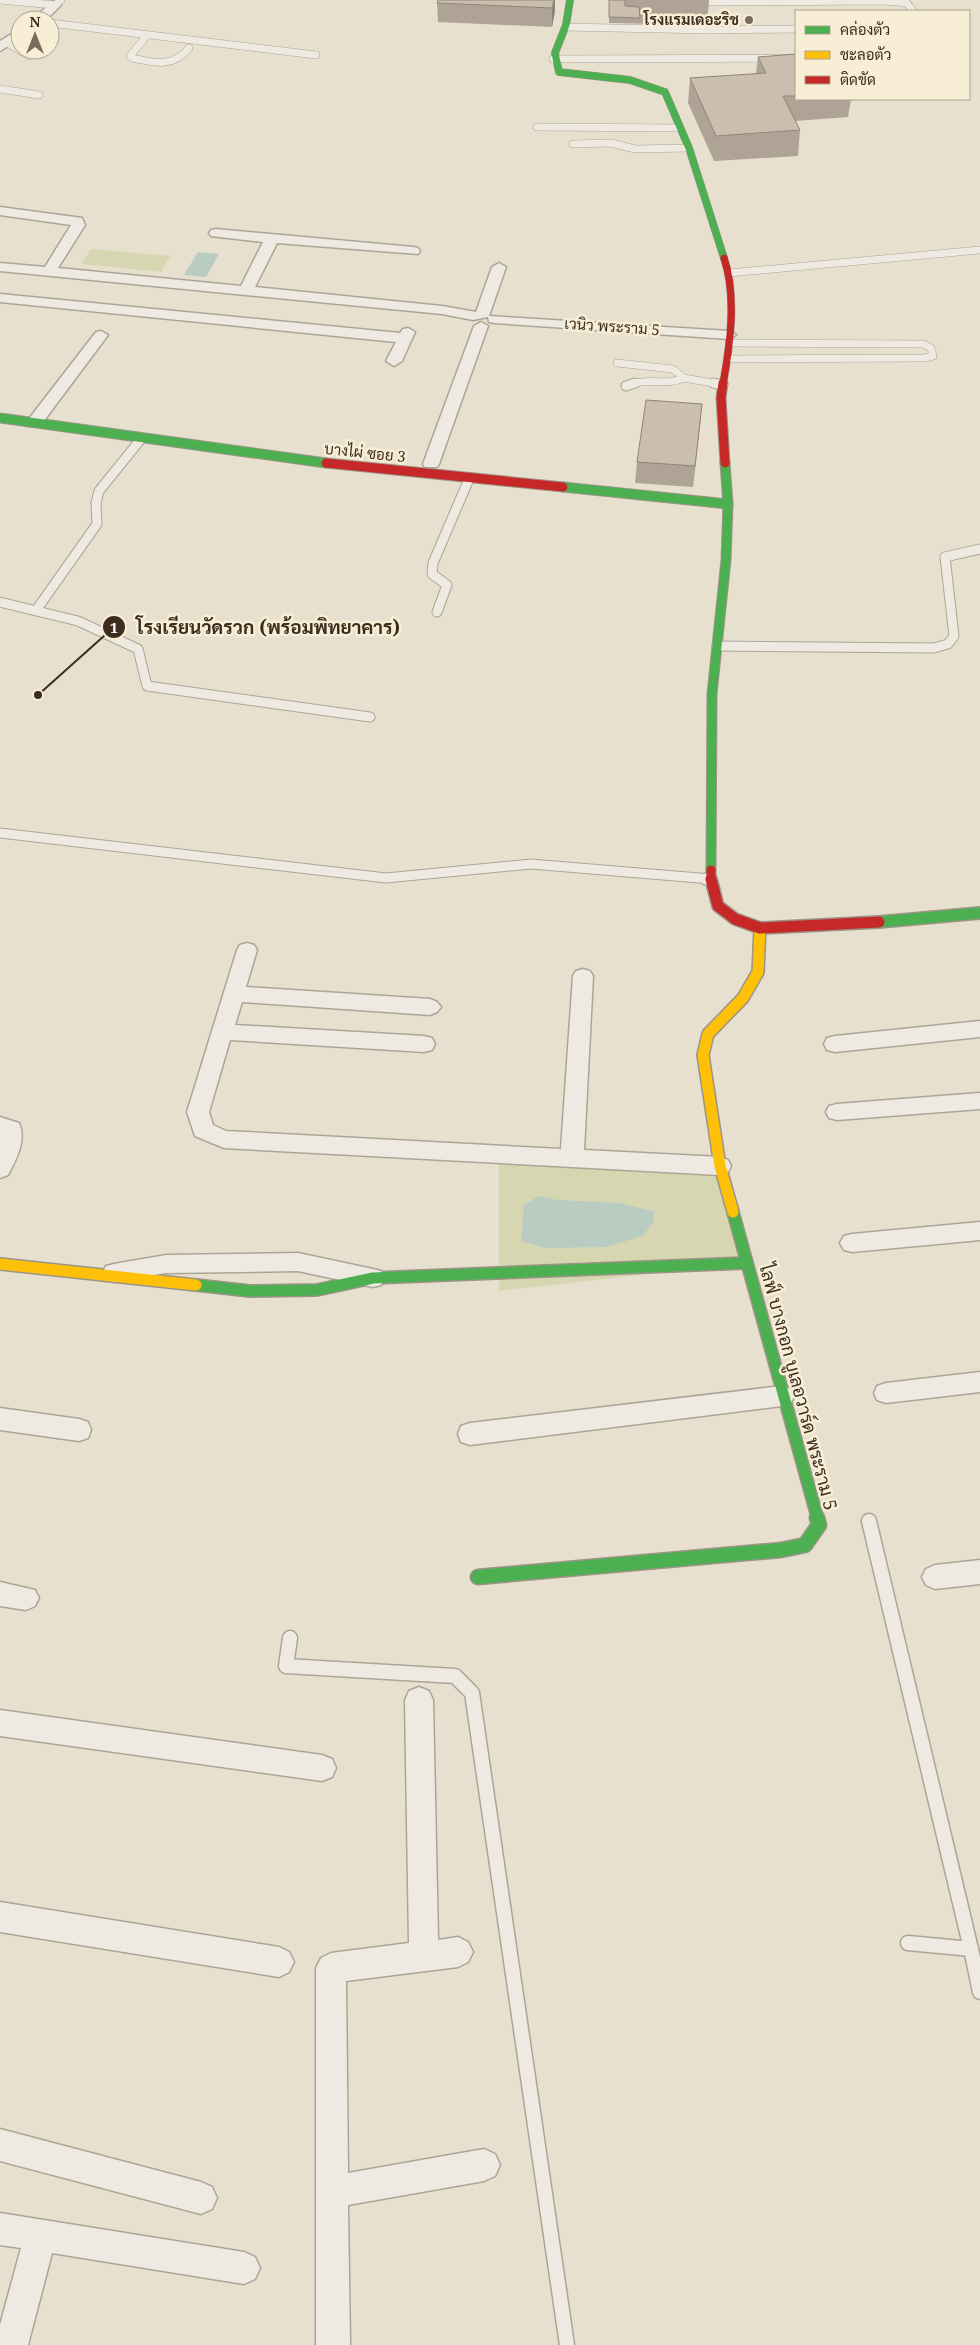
<svg xmlns="http://www.w3.org/2000/svg" width="980" height="2345" viewBox="0 0 980 2345" font-family="'Noto Serif',Sarabun,serif">
<rect width="100%" height="100%" fill="#e7e0cf"/>
<g fill="#d6d7b0">
<path d="M91,249L170,256L161,272L81,264Z"/>
<path d="M499,1154L720,1166L746,1263L499,1291Z"/>
</g>
<g fill="#baccc2">
<path d="M198,252L219,254L206,277L184,275Z"/>
<path d="M539,1196L558,1200L619,1203L654,1211V1222L642,1236L607,1247L545,1248L521,1241L524,1205Z"/>
</g>
<g fill="none" stroke-linecap="round" stroke-linejoin="round">
<defs>
<g id="lane-far3">
<path d="M0,0L55,5L61,0"/>
<path d="M707,2L886,1L907,3L913,11"/>
<path d="M50,23L316,55"/>
<path d="M566,27L707,30L796,29"/>
<path d="M147,35L130,56L132,58C154,63 173,68 189,48"/>
<path d="M6,42L29,56"/>
<path d="M553,59L796,58"/>
<path d="M0,89L39,95"/>
<path d="M537,127L680,128"/>
<path d="M573,144L611,143L635,149L689,148"/>
<path d="M729,273L980,250"/>
<path d="M727,359L925,358L933,356L931,348L924,344L730,343"/>
<path d="M617,363L673,369L684,378L719,384"/>
<path d="M631,384C650,378 666,386 684,378"/>
</g>
<g id="lane-far2">
<path d="M713,383L723,385"/>
<path d="M626,386L635,383"/>
<path d="M0,602L78,621L138,649L147,686L370,717"/>
<path d="M37,609L97,524L96,503L99,491L141,439"/>
<path d="M437,612L447,585L432,574L433,563L469,479"/>
<path d="M717,646L934,648L948,644L954,636L945,557L980,549"/>
<path d="M0,833L386,878L531,864L711,879"/>
</g>
<path id="lane-far1" d="M706,879H711"/>
<g id="lane">
<path d="M869,1521L971,1949"/>
<path d="M290,1638L286,1666L455,1676L472,1693L567,2345"/>
<path d="M908,1943L971,1949L980,1992"/>
</g>
<g id="street">
<path d="M55,1L61,5L46,20H33L51,2Z"/>
<path d="M20,29V39L0,51V41Z"/>
<path d="M0,207L82,218L85,225L58,268L241,286L263,242L211,236L209,233L211,230L216,229L413,247L418,248L420,251L418,254L277,243L255,287L442,306L476,312L492,267L499,263L506,267L489,316L729,331L736,335L729,339L494,323L489,322L488,317L473,320L442,314L0,271V263L45,267L71,225L0,215Z"/>
<path d="M0,294L400,333L403,329L408,328L415,332L402,361L394,366L386,361L396,342L0,302Z"/>
<path d="M481,322L488,326L439,464L437,467H425L423,464L474,326Z"/>
<path d="M101,331L108,335L40,426H28L26,423L28,420L96,332Z"/>
<path d="M247,943L254,945L257,950L246,987L430,999L437,1002L441,1007L437,1012L430,1015L242,1002L235,1025L424,1036L432,1038L435,1044L432,1050L424,1052L230,1040L209,1112L213,1125L226,1131L561,1149L573,976L576,971L583,969L590,971L593,976L584,1150L720,1157L728,1160L731,1166L728,1172L720,1175L224,1148L195,1136L187,1112L237,950L240,945Z"/>
<path d="M980,1021V1037L835,1052L827,1050L824,1044L827,1038L835,1036Z"/>
<path d="M980,1093V1109L837,1120L829,1118L826,1112L829,1106L837,1104Z"/>
<path d="M0,1117L19,1123C27,1139 16,1160 8,1175L0,1178Z"/>
<path d="M980,1222V1240L852,1252L844,1250L840,1243L844,1236L852,1234Z"/>
<path d="M298,1253L373,1269L381,1271L385,1278L381,1285L373,1287L298,1271L166,1273L114,1282L106,1280L102,1273L106,1266L114,1264L166,1255Z"/>
<path d="M980,1372V1392L886,1403L877,1400L874,1393L877,1386L886,1383Z"/>
<path d="M782,1386L791,1389L794,1396L791,1403L782,1406L470,1445L461,1442L458,1434L461,1426L470,1423Z"/>
<path d="M0,1408L79,1419L88,1422L91,1430L88,1438L79,1441L0,1430Z"/>
<path d="M980,1560V1584L935,1589L926,1585L922,1577L926,1569L935,1565Z"/>
<path d="M0,1582L35,1590L39,1598L35,1606L26,1610L0,1606Z"/>
<path d="M419,1687L429,1691L433,1700L438,1940L458,1937L468,1942L473,1952L468,1962L458,1967L346,1981L348,2173L484,2149L495,2154L500,2165L495,2176L484,2181L348,2205L350,2345H316V1968L321,1958L331,1953L409,1943L405,1700L409,1691Z"/>
<path d="M0,1710L322,1755L332,1759L336,1768L332,1777L322,1781L0,1736Z"/>
<path d="M0,1902L279,1947L289,1952L294,1962L289,1972L279,1977L0,1932Z"/>
<path d="M0,2129L201,2182L212,2187L217,2198L212,2209L201,2214L0,2161Z"/>
<path d="M0,2213L244,2252L255,2257L260,2268L255,2279L244,2284L52,2253L28,2345H0V2325L21,2248L0,2245Z"/>
</g>
<path id="fast-far3" d="M570,0L566,25L555,53L559,72L630,80L665,92L689,148L724,258"/>
<g id="fast-far2">
<path d="M0,418L326,463"/>
<path d="M563,487L728,504"/>
<path d="M711,870L712,694L726,560L728,504L725,463"/>
</g>
<g id="fast-far1">
<path d="M879,922L980,913"/>
<path d="M733,1212L818,1520"/>
<path d="M196,1285L250,1291L317,1290L373,1278L746,1263"/>
</g>
<path id="fast" d="M478,1577L781,1550L805,1545L819,1525L817,1518"/>
<g id="slow">
<path d="M733,1212L720,1166L703,1055L708,1034L743,998L758,972L760,928"/>
<path d="M0,1264L196,1285"/>
</g>
<path id="jam-far2" d="M723,384C730,346 737,296 724,258"/>
<g id="jam-far1">
<path d="M723,383L721,398L725,463"/>
<path d="M326,463L563,487"/>
<path d="M711,870V880"/>
</g>
<path id="jam" d="M711,879L718,906L735,919L760,928L879,922"/>
</defs>
<use href="#lane-far3" stroke="#aca597" stroke-width="8"/>
<use href="#lane-far2" stroke="#aca597" stroke-width="11"/>
<use href="#lane-far1" stroke="#aca597" stroke-width="14"/>
<use href="#lane" stroke="#aca597" stroke-width="17"/>
<use href="#street" stroke="#aca597" stroke-width="3"/>
<use href="#fast-far3" stroke="#9c9488" stroke-width="8"/>
<use href="#fast-far2" stroke="#9c9488" stroke-width="11"/>
<use href="#fast-far1" stroke="#9c9488" stroke-width="14"/>
<use href="#fast" stroke="#9c9488" stroke-width="17"/>
<use href="#slow" stroke="#9c9488" stroke-width="14"/>
<use href="#jam-far2" stroke="#9c9488" stroke-width="8"/>
<use href="#jam-far1" stroke="#9c9488" stroke-width="11"/>
<use href="#jam" stroke="#9c9488" stroke-width="14"/>
<use href="#lane-far3" stroke="#efeae1" stroke-width="7"/>
<use href="#lane-far2" stroke="#efeae1" stroke-width="9"/>
<use href="#lane-far1" stroke="#efeae1" stroke-width="11"/>
<use href="#lane" stroke="#efeae1" stroke-width="14"/>
<use href="#street" fill="#efeae1" fill-rule="evenodd"/>
<use href="#fast-far3" stroke="#4caf50" stroke-width="7"/>
<use href="#fast-far2" stroke="#4caf50" stroke-width="9"/>
<use href="#fast-far1" stroke="#4caf50" stroke-width="11"/>
<use href="#fast" stroke="#4caf50" stroke-width="14"/>
<use href="#slow" stroke="#ffc107" stroke-width="11"/>
<use href="#jam-far2" stroke="#c62828" stroke-width="7"/>
<use href="#jam-far1" stroke="#c62828" stroke-width="9"/>
<use href="#jam" stroke="#c62828" stroke-width="11"/>
</g>
<g fill="#afa396">
<path d="M438,0H555V11L552,27L438,22L437,3Z"/>
<path d="M609,0H709L707,25L609,23Z"/>
<path d="M796,54V99H851L848,117L795,121L800,130L798,156L714,161L688,103L690,78L756,74L758,57Z"/>
<path d="M702,404L693,487L635,483L637,462Z"/>
</g>
<g fill="#8e857a">
<path d="M554,0H555V11L552,27V8Z"/>
<path d="M702,404L700,425L693,487L695,466Z"/>
</g>
<g fill="#cbbeaf" stroke="#8e857a">
<path d="M438,0H554L552,8L437,3Z"/>
<path d="M609,0H625V6L639,7L640,18L609,17Z"/>
<path d="M796,54V96H783L800,130L716,136L690,78L766,73L758,57Z"/>
<path d="M646,400L702,404L695,466L637,462Z"/>
</g>
<circle fill="#786c5c" stroke="#f8eed5" stroke-width="2" cx="749" cy="20" r="5"/>
<g text-anchor="middle" stroke-width="5" stroke-linejoin="round" paint-order="stroke">
<g font-size="15" font-weight="bold" fill="#3c2d1e" stroke="#f8eed5" text-anchor="end">
<text x="739" y="25">โรงแรมเดอะริช</text>
</g>
<g font-size="15" fill="#3c2d1e" stroke="#f8eed5">
<text transform="translate(612 327) rotate(4)" y="5">เวนิว พระราม 5</text>
<text transform="translate(365 453) rotate(6)" y="5">บางไผ่ ซอย 3</text>
</g>
<g font-size="18" fill="#3c2d1e" stroke="#f8eed5">
<text transform="translate(798 1387) rotate(75)" y="6">ไลฟ์ บางกอก บูเลอวาร์ด พระราม 5</text>
</g>
</g>
<path fill="none" stroke="#3c2d1e" stroke-width="2" d="M38 695L114 627"/>
<g fill="#3c2d1e" stroke="#f8eed5" stroke-width="2">
<circle cx="38" cy="695" r="5"/>
<circle cx="114" cy="627" r="12"/>
</g>
<g font-size="15" text-anchor="middle" font-weight="bold" fill="#fff">
<text x="114" y="633">1</text>
</g>
<g font-size="19" text-anchor="middle" font-weight="bold" fill="#3c2d1e" stroke="#f8eed5" stroke-width="5" stroke-linejoin="round" paint-order="stroke">
<text x="268" y="634">โรงเรียนวัดรวก (พร้อมพิทยาคาร)</text>
</g>
<rect x="795" y="10" width="175" height="90" fill="#f8eed5" stroke="#ada18c"/>
<rect x="805" y="26" width="25" height="8" fill="#4caf50" stroke="#ada18c"/>
<text x="840" y="35" font-size="15" fill="#3c2d1e">คล่องตัว</text>
<rect x="805" y="51" width="25" height="8" fill="#ffc107" stroke="#ada18c"/>
<text x="840" y="60" font-size="15" fill="#3c2d1e">ชะลอตัว</text>
<rect x="805" y="76" width="25" height="8" fill="#c62828" stroke="#ada18c"/>
<text x="840" y="85" font-size="15" fill="#3c2d1e">ติดขัด</text>
<g transform="translate(35 35)"><circle r="24" fill="#f8eed5" stroke="#ada18c"/>
<path d="M0-4L9 19L0 12L-9 19Z" fill="#786c5c"/>
<text y="-8" font-size="14" font-weight="bold" text-anchor="middle" fill="#3c2d1e">N</text>
</g>
</svg>
